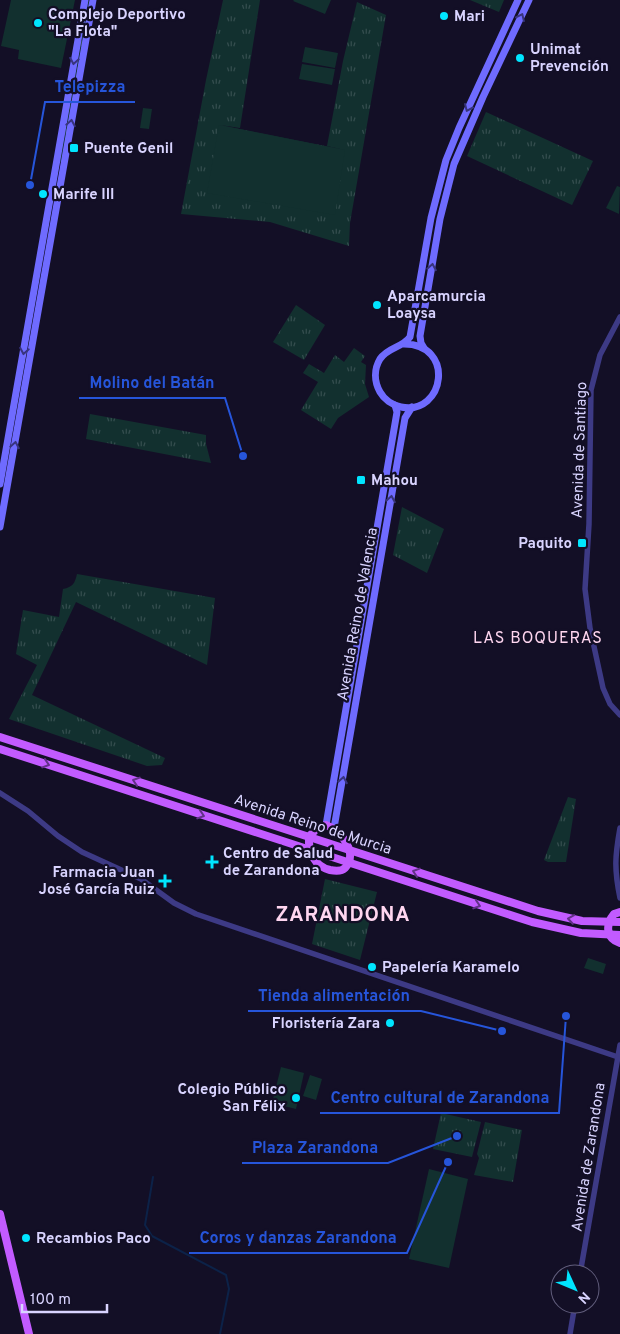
<svg xmlns="http://www.w3.org/2000/svg" width="620" height="1334" viewBox="0 0 620 1334" font-family="Overpass,sans-serif">
<defs>
<pattern id="grass-tufts" width="24" height="20" patternUnits="userSpaceOnUse" patternTransform="scale(1.25)"><rect width="24" height="20" fill="#12302f"/><path d="M3 7l-1-3M5 7V3M7 7l1-3M15 17l-1-3M17 17v-4M19 17l1-3" fill="none" stroke="#344d4e"/></pattern>
</defs>
<rect width="100%" height="100%" fill="#130f26"/>
<g fill="url(#grass-tufts)">
<path d="M88,0L90,2L62,162H59Z"/>
<path d="M223,0H260L240,128L220,125L345,150L327,146L343,61L357,2L386,15L350,223L349,246L270,222L181,214L206,80Z"/>
<path d="M470,0H504L499,12Z"/>
<path d="M486,112L593,161L572,205L467,156Z"/>
<path d="M296,305L325,325L304,360L273,342Z"/>
<path d="M354,348L365,356L361,362L366,365L365,384L369,397L338,418L331,429L301,410L318,382L303,373L309,364L324,373L335,355L344,362Z"/>
<path d="M90,414L206,435V444L211,463L86,439Z"/>
<path d="M402,507L444,529L427,573L393,555Z"/>
<path d="M77,574L215,598L207,665L76,602L32,695L165,758L162,765L147,766L9,719L37,665L16,654L23,610L59,617L63,589C73,587 75,583 77,574Z"/>
<path d="M568,797L576,799L566,862H548L544,860Z"/>
<path d="M325,879L377,892L360,960L312,944Z"/>
<path d="M441,1113L481,1122L472,1157L433,1149Z"/>
<path d="M485,1122L522,1130L513,1182L474,1175L479,1158L477,1154Z"/>
</g>
<g fill="#12302f">
<path d="M11,0H75L61,68L18,59L19,50L1,46Z"/>
<path d="M294,0H331L325,14L293,1Z"/>
<path d="M305,47L338,53L335,68L302,62Z"/>
<path d="M302,64L335,69L332,85L299,79Z"/>
<path d="M143,108L152,109L149,129L140,128Z"/>
<path d="M219,125L345,150L335,215L207,193Z"/>
<path d="M617,186L620,187L619,214L606,208Z"/>
<path d="M588,958L606,964L603,974L584,968Z"/>
<path d="M281,1067L304,1073L296,1109L272,1103Z"/>
<path d="M310,1075L322,1079L316,1100L303,1096Z"/>
<path d="M429,1169L468,1179L449,1268L409,1259Z"/>
</g>
<g fill="none" stroke-linecap="round" stroke-linejoin="round">
<path stroke="#0c2248" stroke-width="2" d="M153,1177L145,1225L152,1236L226,1275L229,1289L220,1334"/>
<g stroke="#3d3a85" stroke-width="5.5">
<path d="M620,317L600,355L591,390L589,524L585,589L590,628L603,688L610,704L620,715"/>
<path d="M0,793L28,811L58,836L82,852L141,879L174,903L196,914L618,1057"/>
<path d="M620,828C615,856 614,869 620,898"/>
<path d="M580,1274L620,1045"/>
<path d="M570,1334L575,1304"/>
</g>
<g stroke="#6f6bff" stroke-width="7">
<path d="M403,344C456,343 445,416 401,407C392,405 384,399 380,392C374,381 374,369 380,359C388,347 402,348 410,337L431,218L446,160L459,128L518,0"/>
<path d="M424,348L421,343L420,336L440,219L454,164L483,97L529,0"/>
<path d="M0,484L85,0"/>
<path d="M0,527L93,0"/>
<path d="M326,825L397,412L395,405"/>
<path d="M334,828L405,418L412,407"/>
</g>
<g stroke="#c25bff" stroke-width="8">
<path d="M0,737L538,911L582,921L620,922"/>
<path d="M0,749L532,922L581,933L620,935"/>
<path d="M326,825C341,830 359,854 345,868C341,872 335,871 330,870C314,866 308,852 309,837L316,829Z"/>
<path d="M620,912L614,914C605,925 606,938 620,943"/>
<path d="M0,1214L29,1334"/>
</g>
</g>
<defs><path id="oneway-chevron" d="M-2-3.5L2.5 0L-2 3.5" fill="none" stroke-width="1.6" stroke-linecap="round" stroke-linejoin="round" transform="scale(1.25)"/></defs>
<g stroke="#38347d">
<use href="#oneway-chevron" transform="translate(521 17) rotate(-65)"/>
<use href="#oneway-chevron" transform="translate(74 61) rotate(100)"/>
<use href="#oneway-chevron" transform="translate(468 108) rotate(114)"/>
<use href="#oneway-chevron" transform="translate(71 123) rotate(-80)"/>
<use href="#oneway-chevron" transform="translate(432 267) rotate(-80)"/>
<use href="#oneway-chevron" transform="translate(24 351) rotate(100)"/>
<use href="#oneway-chevron" transform="translate(15 445) rotate(-80)"/>
<use href="#oneway-chevron" transform="translate(391 499) rotate(-80)"/>
<use href="#oneway-chevron" transform="translate(343 780) rotate(-80)"/>
</g>
<g stroke="#623188">
<use href="#oneway-chevron" transform="translate(46 764) rotate(18)"/>
<use href="#oneway-chevron" transform="translate(136 781) rotate(-162)"/>
<use href="#oneway-chevron" transform="translate(201 815) rotate(18)"/>
<use href="#oneway-chevron" transform="translate(416 872) rotate(-162)"/>
<use href="#oneway-chevron" transform="translate(477 905) rotate(18)"/>
<use href="#oneway-chevron" transform="translate(571 919) rotate(-171)"/>
</g>
<g fill="#00e5ff" stroke="#130f26" stroke-width="2">
<circle cx="444" cy="16" r="5"/>
<circle cx="38" cy="23" r="5"/>
<circle cx="520" cy="58" r="5"/>
<rect x="69" y="143" width="10" height="10" rx="2.5"/>
<circle cx="43" cy="194" r="5"/>
<circle cx="377" cy="305" r="5"/>
<rect x="356" y="475" width="10" height="10" rx="2.5"/>
<rect x="577" y="538" width="10" height="10" rx="2.5"/>
<path d="M209.5 854.5h5v5h5v5h-5v5h-5v-5h-5v-5h5z"/>
<path d="M162.5 873.5h5v5h5v5h-5v5h-5v-5h-5v-5h5z"/>
<circle cx="372" cy="967" r="5"/>
<circle cx="390" cy="1023" r="5"/>
<circle cx="296" cy="1098" r="5"/>
<circle cx="26" cy="1238" r="5"/>
</g>
<g text-anchor="middle" stroke-width="4.5" stroke-linejoin="round" paint-order="stroke">
<g font-size="15" font-weight="bold" fill="#d9d4ff" stroke="#130f26" text-anchor="start">
<text x="48" y="19">Complejo Deportivo<tspan x="48" dy="17">"La Flota"</tspan></text>
<text x="454" y="21">Mari</text>
<text x="530" y="54">Unimat<tspan x="530" dy="17">Prevención</tspan></text>
<text x="84" y="153">Puente Genil</text>
<text x="53" y="199">Marife III</text>
<text x="387" y="301">Aparcamurcia<tspan x="387" dy="17">Loaysa</tspan></text>
<text x="371" y="485">Mahou</text>
<text x="572" y="548" text-anchor="end">Paquito</text>
<text x="223" y="858">Centro de Salud<tspan x="223" dy="17">de Zarandona</tspan></text>
<text x="155" y="877" text-anchor="end">Farmacia Juan<tspan x="155" dy="17">José García Ruiz</tspan></text>
<text x="382" y="972">Papelería Karamelo</text>
<text x="380" y="1028" text-anchor="end">Floristería Zara</text>
<text x="286" y="1094" text-anchor="end">Colegio Público<tspan x="286" dy="17">San Félix</tspan></text>
<text x="36" y="1243">Recambios Paco</text>
</g>
<g font-size="15" fill="#d9d4ff" stroke="#130f26">
<text transform="translate(579 450) rotate(-88)" y="5">Avenida de Santiago</text>
<text transform="translate(357 614) rotate(-80)" y="5">Avenida Reino de Valencia</text>
<text transform="translate(313 824) rotate(18)" y="5">Avenida Reino de Murcia</text>
<text transform="translate(588 1157) rotate(-81)" y="5">Avenida de Zarandona</text>
</g>
<g font-size="16" letter-spacing="1" fill="#ffd6f0" stroke="#130f26">
<text x="538" y="643">LAS BOQUERAS</text>
</g>
<g font-size="20" font-weight="bold" letter-spacing="1" fill="#ffd6f0" stroke="#130f26">
<text x="343" y="921">ZARANDONA</text>
</g>
</g>
<path fill="none" stroke="#2655da" stroke-width="2" d="M30 185L45 102H135M243 456L225 398H79M502 1031L421 1011H248M566 1016L559 1113H320M457 1136L388 1163H242M448 1162L407 1253H189"/>
<g fill="#2655da" stroke="#130f26" stroke-width="2">
<circle cx="30" cy="185" r="5"/>
<circle cx="243" cy="456" r="5"/>
<circle cx="502" cy="1031" r="5"/>
<circle cx="566" cy="1016" r="5"/>
<circle cx="457" cy="1136" r="5"/>
<circle cx="448" cy="1162" r="5"/>
</g>
<g font-size="16" text-anchor="middle" font-weight="bold" fill="#2655da" stroke="#130f26" stroke-width="4.5" stroke-linejoin="round" paint-order="stroke">
<text x="90" y="92">Telepizza</text>
<text x="152" y="388">Molino del Batán</text>
<text x="334" y="1001">Tienda alimentación</text>
<text x="440" y="1103">Centro cultural de Zarandona</text>
<text x="315" y="1153">Plaza Zarandona</text>
<text x="298" y="1243">Coros y danzas Zarandona</text>
</g>
<g transform="translate(575 1289) rotate(134)"><circle r="24" fill="#130f26" stroke="#625e7d"/>
<path d="M0-4L9 19L0 12L-9 19Z" fill="#00e5ff"/>
<text y="-8" font-size="14" font-weight="bold" text-anchor="middle" fill="#d9d4ff">N</text>
</g>
<path d="M22 1304v8h85v-8" fill="none" stroke="#d9d4ff" stroke-width="2.5"/>
<text x="30" y="1304" font-size="15" fill="#d9d4ff" stroke="#130f26" stroke-width="4" paint-order="stroke">100 m</text>
</svg>
